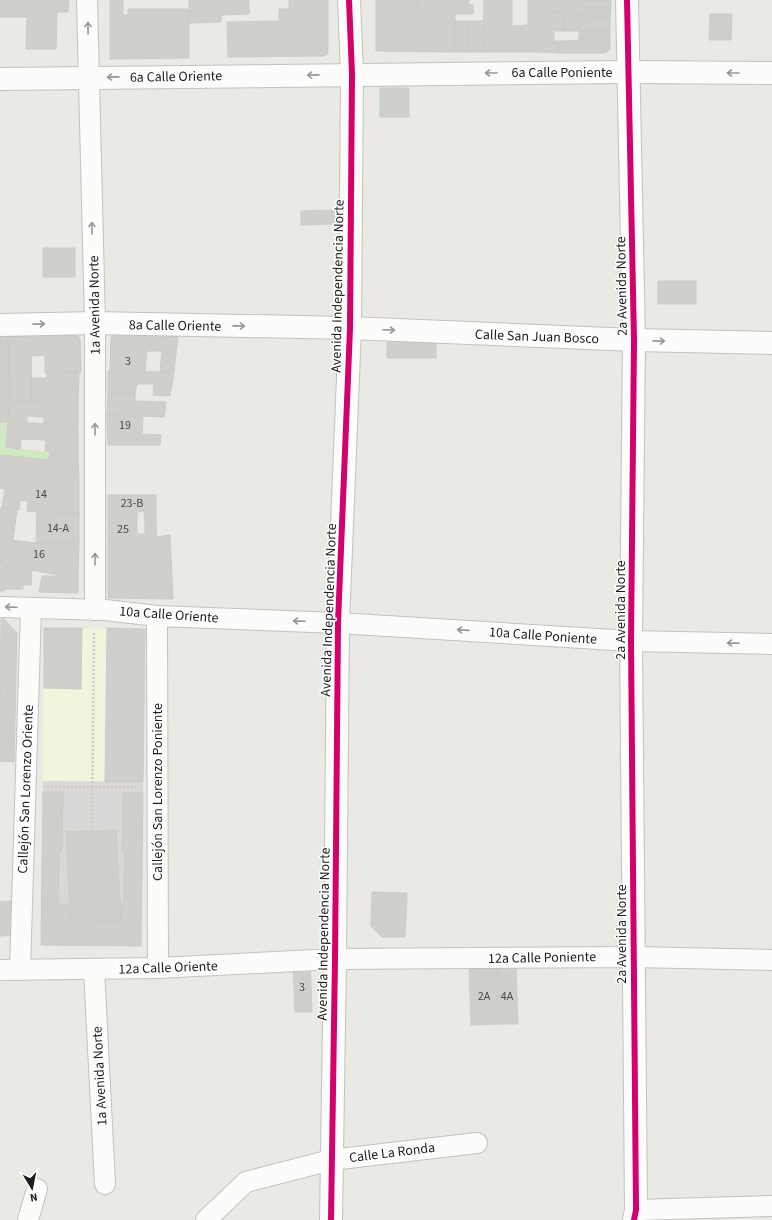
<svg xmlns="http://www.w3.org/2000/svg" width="772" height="1220" viewBox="0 0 772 1220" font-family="'Source Sans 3',sans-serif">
<rect width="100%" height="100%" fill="#eae9e4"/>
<path fill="#f2f5de" d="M44,628L145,629L143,782L43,781Z"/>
<path fill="#d8d8d6" d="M43,781L143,782L141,946L41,945Z"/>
<path fill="#d1e9c2" d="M0,422H8L6,447L50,452L49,460L0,455Z"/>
<g fill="#d1cfcb" stroke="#cdcbc6">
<path d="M0,0H69L68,12H57L56,49H26L27,17H0Z"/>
<path d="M110,0H123V15H128V9H189V58L110,59Z"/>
<path d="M189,0H249V14L221,15V22L189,23Z"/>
<path d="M289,0H328V54L324,56L228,57L227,22L279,21V9H289Z"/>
<path d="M376,0H417L418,14H376Z"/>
<path d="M417,0H469V5H473V14H418Z"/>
<path d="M484,0H512V52H483Z"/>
<path d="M528,0H544V10H539V52H512V26L528,25Z"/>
<path d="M544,0H579V15L544,10Z"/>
<path d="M579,0H611V8L579,7Z"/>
<path d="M579,7L611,8L610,18L579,15Z"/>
<path d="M539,10L564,13V31H554V41H564V45H559L560,53L539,52Z"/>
<path d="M564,13L579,15V31H564Z"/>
<path d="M376,14H455V52L376,51Z"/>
<path d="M710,14H732L731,40H709Z"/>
<path d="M579,15L610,18V31H579Z"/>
<rect x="455" y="21" width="14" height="31"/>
<rect x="469" y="21" width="14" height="31"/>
<rect x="579" y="31" width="31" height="9"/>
<path d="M579,40H610V49L606,53H579Z"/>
<path d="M579,40V53H560L559,45H564V41Z"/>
<rect x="380" y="88" width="29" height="29"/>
<path d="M337,210V224L301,225V211Z"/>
<rect x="43" y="248" width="32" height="29"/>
<rect x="658" y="281" width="38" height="23"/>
<rect x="387" y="333" width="49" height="25"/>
<path d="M8,334L10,400L8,422H0V335Z"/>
<path d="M8,334H74L80,338L81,372L45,373V355L31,356L32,402L10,400Z"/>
<path d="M116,334L178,335L174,372H160L162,351H147L145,372L110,371L111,337Z"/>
<path d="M108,371L174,372L170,396L153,395L154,384H137L135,393H108Z"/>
<path d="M79,372L78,404L32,402L31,378H47V373Z"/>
<path d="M108,393H135V401L166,402L164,417L107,415Z"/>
<path d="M10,400L78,404V431L54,428V424H44V417L27,416V423L8,422Z"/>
<path d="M107,415L143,417L142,434L161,435L160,445H108Z"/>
<path d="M8,422L54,424V428L78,431V455L45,451L46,440L21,439L20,449L6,447Z"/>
<path d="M50,452L78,455L79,483L0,473V455L49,460Z"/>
<path d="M0,473L79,483V513L37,512L27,511L28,501L20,500L19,510L2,508L5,489L0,488Z"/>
<path d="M108,495H156V523H145L144,511L137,512V523H108Z"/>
<path d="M0,508L17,510L13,540L0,539Z"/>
<path d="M37,512L79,513V543H36Z"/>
<path d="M108,523H137V534H145V523H156L157,542H108Z"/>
<path d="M170,535L173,599L108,598V542H157L156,537Z"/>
<path d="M0,539L36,543H79L78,578L0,565Z"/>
<path d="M4,565L32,570L31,585H23V589H4Z"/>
<rect x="0" y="567" width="4" height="24"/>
<path d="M58,575L78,578V593L39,592L42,576H58Z"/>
<path d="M1,619H4L17,633L14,762L0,761Z"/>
<path d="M44,628H82L81,689L44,688Z"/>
<path d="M107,628L145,629L143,782H105Z"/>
<path d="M43,792H63L62,851H59L58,904H70L71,923L121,921L120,904H124L125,852H122L123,793H143L141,946L41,945Z"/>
<path d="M116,830L121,921L71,923L66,832Z"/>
<path d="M372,892L407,893L405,937H382L371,926Z"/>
<path d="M12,901L15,935L0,936V902Z"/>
<path d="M310,962L312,1012H295L293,963Z"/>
<path d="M516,967L518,1024H499L497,968Z"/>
<path d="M469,968H497L499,1024L471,1025Z"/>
</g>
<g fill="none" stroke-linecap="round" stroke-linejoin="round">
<defs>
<g id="minor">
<path d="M87,0L95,323V610"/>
<path d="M0,607L105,610L157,616L338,623L631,641L772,644"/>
<path d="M157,616L158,968"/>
<path d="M94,969L105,1184"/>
<path d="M0,970L158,968L335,959L633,957L772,960"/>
<path d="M20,970L31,608"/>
<path d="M636,1210L772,1206"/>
<path d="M28,1220L37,1189"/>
<path d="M206,1220L246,1182L331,1160L477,1143"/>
</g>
<g id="tertiary">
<path d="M627,0L634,340L631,641L636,1210L634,1220"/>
<path d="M0,79L629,72L772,73"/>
<path d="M0,325L95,323L350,328L634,340L772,343"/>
<path d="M331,1220L335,959L338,623L350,328L352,74L349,0"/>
</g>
</defs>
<use href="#minor" stroke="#c3c2c0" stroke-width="22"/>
<use href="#tertiary" stroke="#c3c2c0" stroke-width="24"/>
<g stroke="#d6c9c5" stroke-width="2.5" stroke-dasharray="2 2" stroke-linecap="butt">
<path d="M47,787H136"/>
<path d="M92,831L94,631"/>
</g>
<use href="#minor" stroke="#fcfcfb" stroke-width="20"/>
<use href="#tertiary" stroke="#fcfcfb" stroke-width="22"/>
<defs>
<g id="cycleway">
<path d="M627,0L634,340L631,641L636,1210L634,1220"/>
<path d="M331,1220L335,959L338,623L350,328L352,74L349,0"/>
</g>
</defs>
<use href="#cycleway" stroke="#fff" stroke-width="8"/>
<use href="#cycleway" stroke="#d6006c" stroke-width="6"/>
</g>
<defs><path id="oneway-shaft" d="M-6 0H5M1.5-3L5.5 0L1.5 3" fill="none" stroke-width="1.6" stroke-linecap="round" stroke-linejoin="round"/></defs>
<g stroke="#979797">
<use href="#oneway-shaft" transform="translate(88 28) rotate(-91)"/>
<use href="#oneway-shaft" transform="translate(491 73) rotate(180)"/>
<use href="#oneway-shaft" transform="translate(733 73) rotate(-180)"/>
<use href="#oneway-shaft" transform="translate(313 75) rotate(179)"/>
<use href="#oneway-shaft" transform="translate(113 77) rotate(179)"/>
<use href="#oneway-shaft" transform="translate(92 228) rotate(-91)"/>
<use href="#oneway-shaft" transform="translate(39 324) rotate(-1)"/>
<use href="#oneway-shaft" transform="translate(239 326) rotate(1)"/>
<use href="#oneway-shaft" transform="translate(389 330) rotate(2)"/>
<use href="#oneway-shaft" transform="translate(659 341) rotate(1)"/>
<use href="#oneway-shaft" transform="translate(95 429) rotate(-90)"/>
<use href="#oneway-shaft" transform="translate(95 559) rotate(-90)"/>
<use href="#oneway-shaft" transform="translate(11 607) rotate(-178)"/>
<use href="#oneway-shaft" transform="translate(299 621) rotate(-178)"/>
<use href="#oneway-shaft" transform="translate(463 630) rotate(-176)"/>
<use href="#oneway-shaft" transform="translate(733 643) rotate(-179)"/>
</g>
<g text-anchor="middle" stroke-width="3" stroke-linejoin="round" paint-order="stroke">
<g font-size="12" fill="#494948">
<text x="128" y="365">3</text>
<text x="125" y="429">19</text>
<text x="41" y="498">14</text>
<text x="132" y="507">23-B</text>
<text x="58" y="532">14-A</text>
<text x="123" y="533">25</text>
<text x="39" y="558">16</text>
<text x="302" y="991">3</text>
<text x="484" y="1000">2A</text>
<text x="507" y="1000">4A</text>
</g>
<g font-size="14" fill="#1c1c1c" stroke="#fff">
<text x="562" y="77">6a Calle Poniente</text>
<text transform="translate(176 76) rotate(-1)" y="5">6a Calle Oriente</text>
<text transform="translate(337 286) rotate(-89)" y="5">Avenida Independencia Norte</text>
<text transform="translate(621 286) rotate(-91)" y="5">2a Avenida Norte</text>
<text transform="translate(94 305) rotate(-91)" y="5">1a Avenida Norte</text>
<text transform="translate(175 325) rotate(1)" y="5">8a Calle Oriente</text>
<text transform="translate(537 336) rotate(2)" y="5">Calle San Juan Bosco</text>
<text transform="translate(328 610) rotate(-88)" y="5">Avenida Independencia Norte</text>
<text transform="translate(620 610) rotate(-90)" y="5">2a Avenida Norte</text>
<text transform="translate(169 614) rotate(4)" y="5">10a Calle Oriente</text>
<text transform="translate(543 635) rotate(4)" y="5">10a Calle Poniente</text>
<text transform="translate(25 789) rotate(-88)" y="5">Callejón San Lorenzo Oriente</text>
<text transform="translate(157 792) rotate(-90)" y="5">Callejón San Lorenzo Poniente</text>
<text transform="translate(323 934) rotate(-89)" y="5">Avenida Independencia Norte</text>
<text transform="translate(621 934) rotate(-90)" y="5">2a Avenida Norte</text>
<text transform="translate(542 957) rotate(-1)" y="5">12a Calle Poniente</text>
<text transform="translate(168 967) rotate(-2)" y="5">12a Calle Oriente</text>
<text transform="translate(99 1076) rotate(-93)" y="5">1a Avenida Norte</text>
<text transform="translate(392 1152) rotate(-7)" y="5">Calle La Ronda</text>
</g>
</g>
<g transform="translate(32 1188) rotate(170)" stroke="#ffffff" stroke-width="3" paint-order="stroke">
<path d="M0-3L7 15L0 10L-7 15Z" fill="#1c1c1c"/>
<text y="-6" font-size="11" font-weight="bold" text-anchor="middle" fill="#1c1c1c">N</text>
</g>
</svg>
